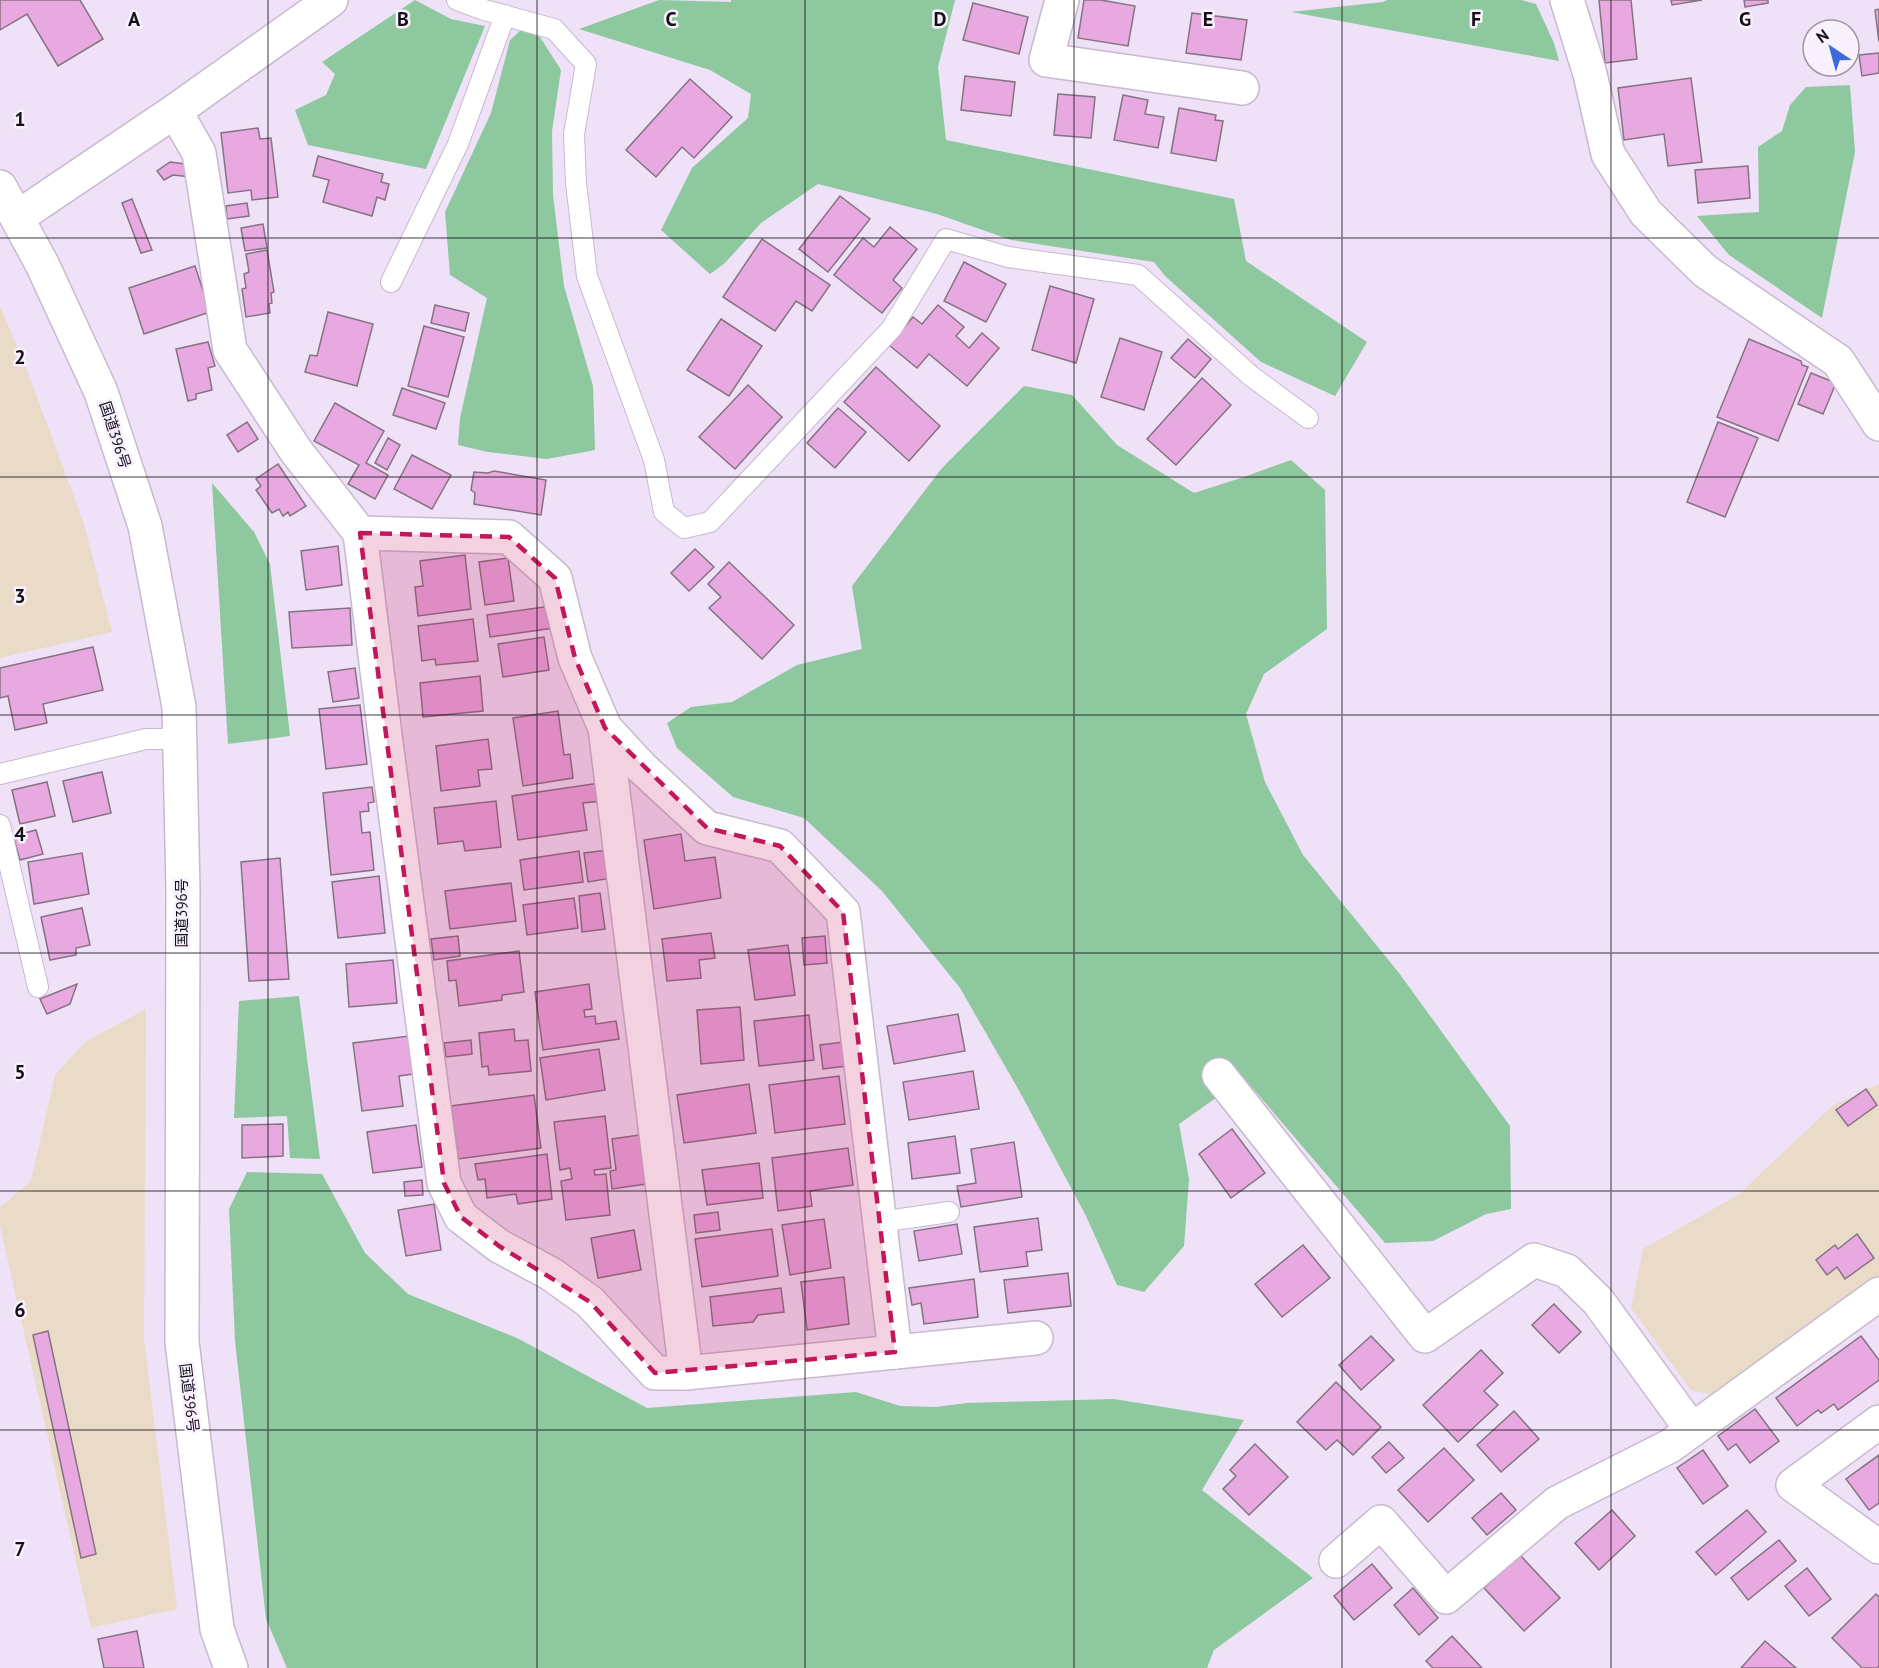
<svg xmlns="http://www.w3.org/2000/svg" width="1879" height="1668" viewBox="0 0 1879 1668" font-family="'PT Sans','Noto Sans JP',sans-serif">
<rect width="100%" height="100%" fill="#efe1f7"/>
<g fill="#e9dbc8">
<path d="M0,306L25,365L84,524L112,632L0,658Z"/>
<path d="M146,1009L144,1339L177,1609L91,1628L0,1226V1207L31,1181L55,1075L85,1042Z"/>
<path d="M1879,1084V1275L1715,1395L1691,1390L1631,1308L1643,1249L1738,1195L1832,1106Z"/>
</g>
<g fill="#8dc89f">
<path d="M415,0L451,19L485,26L426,169L308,145L295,110L326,95L335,74L322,62Z"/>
<path d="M659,0L731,2V0H955L938,67L946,140L1234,199L1246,261L1367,342L1335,396L1261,362L1165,276L1154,262L1011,240L937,214L818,184L761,223L725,263L710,274L661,230L692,168L748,118L751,94L710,70L579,29Z"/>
<path d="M1387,0H1521L1536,4L1554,43L1559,61L1291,12L1383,2Z"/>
<path d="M521,30L540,37L561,70L552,131L553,195L564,286L593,386L595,450L547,459L488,452L458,445L460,418L487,298L450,275L445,212L491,113L510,40Z"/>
<path d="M1850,85L1855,152L1822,318L1729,255L1697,216L1759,212L1758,147L1782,131L1790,105L1806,87Z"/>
<path d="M1024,386L1072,395L1117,445L1194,493L1244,477L1291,460L1325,490L1327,629L1264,674L1246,714L1265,782L1303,855L1399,973L1510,1126L1511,1209L1486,1214L1433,1241L1385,1243L1244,1078L1179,1124L1189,1179L1184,1246L1144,1292L1117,1285L1086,1216L1021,1094L960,988L882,891L804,818L733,797L677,748L667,723L691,707L732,702L797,665L862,649L852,586L942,468Z"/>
<path d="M212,483L254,532L270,564L290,736L228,744Z"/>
<path d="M299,996L320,1159L290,1158L287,1116L234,1118L239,1001Z"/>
<path d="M247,1172L322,1174L365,1253L408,1294L517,1338L647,1408L856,1392L900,1406L936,1407L967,1403L1114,1399L1244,1420L1202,1490L1313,1578L1214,1650L1207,1668H287L266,1619L235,1341L229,1209Z"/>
</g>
<g fill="#e7a9e0" stroke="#857383" stroke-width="1.5">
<path d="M0,0H80L103,39L58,66L27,14L0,30Z"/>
<path d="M1084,0H1101L1135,6L1128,46L1078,38Z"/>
<path d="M1599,0H1631L1637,59L1605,63Z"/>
<path d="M1671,0H1702L1672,5Z"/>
<path d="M1744,0H1768V3L1745,7Z"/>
<path d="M973,3L1028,17L1019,54L963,40Z"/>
<path d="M1879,9V42L1875,10Z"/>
<path d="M1192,13L1247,20L1241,60L1186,53Z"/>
<path d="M1879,53V73L1862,76L1859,55Z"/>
<path d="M965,76L1015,82L1011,116L961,110Z"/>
<path d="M1691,78L1702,162L1668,166L1664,134L1624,140L1618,88Z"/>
<path d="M690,79L732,117L694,158L682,147L656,177L626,150Z"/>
<path d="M1058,94L1095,97L1091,138L1054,135Z"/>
<path d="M1123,95L1148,100L1145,114L1164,117L1158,148L1114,140Z"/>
<path d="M1179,108L1216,115L1215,120L1223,121L1216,161L1171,153Z"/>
<path d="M258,128L260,139L271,138L278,197L252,200L251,190L228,193L221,133Z"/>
<path d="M318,156L383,174L381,182L389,184L385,200L377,197L372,216L323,202L329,180L313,176Z"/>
<path d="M170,162L193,165L191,177L173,175L164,180L157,171Z"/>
<path d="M1748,166L1750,198L1698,203L1695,170Z"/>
<path d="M840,196L870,219L828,272L799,249Z"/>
<path d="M132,199L152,250L141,253L122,203Z"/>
<path d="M247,203L249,216L227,219L226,206Z"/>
<path d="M263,224L267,248L245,251L241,228Z"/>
<path d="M890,227L917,249L893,280L902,288L882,313L834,275L863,238L874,247Z"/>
<path d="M762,239L830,285L812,311L796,301L775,331L723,297Z"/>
<path d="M267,250L274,292L271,293L272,303L269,304L270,313L246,317L242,289L246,288L244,274L249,272L246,254Z"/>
<path d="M964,262L1006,284L986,322L944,301Z"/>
<path d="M195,266L210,312L144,334L129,288Z"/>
<path d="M1050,286L1094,299L1076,363L1032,350Z"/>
<path d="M435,305L469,313L465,331L431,323Z"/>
<path d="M938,305L964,327L956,336L969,348L982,333L999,348L967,386L929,354L917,368L889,345L913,317L922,324Z"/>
<path d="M328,312L373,324L357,386L305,372L310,355L317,356Z"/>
<path d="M721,319L762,346L729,396L687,370Z"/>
<path d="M424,326L464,337L448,397L408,386Z"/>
<path d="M1120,338L1162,352L1144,410L1101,397Z"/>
<path d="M1188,339L1211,359L1195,378L1171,358Z"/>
<path d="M1749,339L1801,361L1802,365L1808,367L1778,441L1717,417Z"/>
<path d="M208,342L215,366L208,368L212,390L196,394V399L188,401L176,349Z"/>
<path d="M876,367L940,426L909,461L844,402Z"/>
<path d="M1811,373L1836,383L1823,414L1798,404Z"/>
<path d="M1202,378L1231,405L1176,465L1147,439Z"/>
<path d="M748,385L782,417L735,469L699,437Z"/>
<path d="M402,388L445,403L436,429L393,415Z"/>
<path d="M335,403L384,431L366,463L388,475L375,499L348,484L359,465L314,441Z"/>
<path d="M838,408L866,432L835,468L807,443Z"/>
<path d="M247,422L258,439L238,452L227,435Z"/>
<path d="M1718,422L1758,438L1725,517L1687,502Z"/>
<path d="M388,438L400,445L387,470L375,463Z"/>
<path d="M412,455L451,475L432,509L394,489Z"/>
<path d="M278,464L306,506L290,516L288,512L283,516L279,509L272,513L256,490L261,486L256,479Z"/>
<path d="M494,471L546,480L541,515L474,504L475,493L471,490L474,472L488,473Z"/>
<path d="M338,546L342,585L306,590L301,551Z"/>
<path d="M695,549L714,567L689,591L671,573Z"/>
<path d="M465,555L471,609L418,616L415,587L423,586L420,561Z"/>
<path d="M508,558L514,601L485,605L479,562Z"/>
<path d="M729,562L794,625L762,659L709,608L721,597L708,584Z"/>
<path d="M551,606L554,628L490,637L487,615Z"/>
<path d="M350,608L352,645L292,648L289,612Z"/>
<path d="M473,619L478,661L436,665L435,659L422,661L418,626Z"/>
<path d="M544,637L549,670L503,677L498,644Z"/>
<path d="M93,647L103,690L43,704L47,723L15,730L8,696L0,698V668Z"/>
<path d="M355,668L359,698L333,702L328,672Z"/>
<path d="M480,676L483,711L423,717L420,683Z"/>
<path d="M360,705L367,764L326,769L319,709Z"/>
<path d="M558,711L564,755L570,754L573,778L523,786L513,718Z"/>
<path d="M488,739L492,769L478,770L480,786L441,791L436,746Z"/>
<path d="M102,772L111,813L73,822L63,781Z"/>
<path d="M47,782L55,816L20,824L12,790Z"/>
<path d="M599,783L602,801L583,803L587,830L518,840L512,796Z"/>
<path d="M372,787L374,802L368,803L369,811L360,812L362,833L370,832L374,870L331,875L323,793Z"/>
<path d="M496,801L501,847L465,851L463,841L438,844L434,808Z"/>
<path d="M36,830L43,854L20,860L13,836Z"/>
<path d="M681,834L685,861L715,857L721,898L654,909L644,840Z"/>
<path d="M608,850L612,878L588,882L584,853Z"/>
<path d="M579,851L583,882L524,890L520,860Z"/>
<path d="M82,853L89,894L34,904L28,862Z"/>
<path d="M280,858L289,979L249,981L241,862Z"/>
<path d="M379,876L385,933L338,938L332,882Z"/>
<path d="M511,883L516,921L450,929L445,891Z"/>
<path d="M600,893L605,929L582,932L579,896Z"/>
<path d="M574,898L578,928L527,935L523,905Z"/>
<path d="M82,908L90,945L76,948V955L50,960L41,917Z"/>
<path d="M711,933L715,958L699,960L701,978L667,981L662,939Z"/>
<path d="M458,936L460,956L434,960L431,939Z"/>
<path d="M825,936L827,963L804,965L802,938Z"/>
<path d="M788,945L795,995L755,1000L748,950Z"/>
<path d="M519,951L524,992L502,995V1000L459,1006L456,980L449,981L447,961Z"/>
<path d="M393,960L397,1003L349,1007L346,964Z"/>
<path d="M77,984L70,1004L47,1014L40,999Z"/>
<path d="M589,984L592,1009L584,1010L585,1017L595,1016L596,1024L616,1021L619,1039L543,1050L535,992Z"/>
<path d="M740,1007L744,1060L701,1064L697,1010Z"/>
<path d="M958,1014L965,1051L894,1064L887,1026Z"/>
<path d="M809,1015L814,1060L759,1066L754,1021Z"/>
<path d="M514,1029L515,1041L528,1040L531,1071L489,1075L488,1066L482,1067L479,1033Z"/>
<path d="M409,1036L413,1074L399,1076L403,1106L362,1111L353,1043Z"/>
<path d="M471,1040L472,1054L446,1057L444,1043Z"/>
<path d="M843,1042L846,1066L823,1069L820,1045Z"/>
<path d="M599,1049L605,1090L546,1100L540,1058Z"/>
<path d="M973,1071L979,1109L909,1120L903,1082Z"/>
<path d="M839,1076L845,1124L775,1133L769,1085Z"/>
<path d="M749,1084L756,1133L684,1143L677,1095Z"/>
<path d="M1866,1089L1877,1105L1848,1126L1836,1110Z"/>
<path d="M534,1095L541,1148L458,1159L451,1106Z"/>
<path d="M605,1116L611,1168L594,1170L595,1175L606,1174L610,1215L566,1220L561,1181L572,1179L570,1168L560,1170L554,1122Z"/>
<path d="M283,1124V1156L242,1158V1125Z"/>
<path d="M416,1125L422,1167L373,1173L367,1132Z"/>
<path d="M1232,1129L1265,1173L1231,1198L1199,1154Z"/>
<path d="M639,1135L646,1184L612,1189L610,1171L616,1170L612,1139Z"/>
<path d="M955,1136L960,1173L912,1179L908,1143Z"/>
<path d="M1014,1142L1022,1197L961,1207L957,1186L976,1183L971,1149Z"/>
<path d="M848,1148L853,1185L810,1191L812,1206L778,1211L772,1158Z"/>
<path d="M547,1154L552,1199L518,1204L516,1194L487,1198L485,1179L478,1180L475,1164Z"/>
<path d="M759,1163L763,1198L707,1205L702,1170Z"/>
<path d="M422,1180L423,1195L405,1196L404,1182Z"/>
<path d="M434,1204L441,1250L406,1256L398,1210Z"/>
<path d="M718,1212L720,1230L696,1233L694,1215Z"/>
<path d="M1038,1218L1042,1250L1026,1252L1028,1266L980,1272L974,1227Z"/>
<path d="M824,1219L831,1268L790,1275L782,1225Z"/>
<path d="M957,1224L962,1254L919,1261L914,1231Z"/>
<path d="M772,1229L778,1276L702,1287L695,1239Z"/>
<path d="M634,1230L641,1270L598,1278L591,1238Z"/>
<path d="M1857,1234L1874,1258L1845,1279L1837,1267L1827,1275L1816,1260L1835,1245L1838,1249Z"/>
<path d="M1303,1245L1330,1278L1282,1317L1255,1284Z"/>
<path d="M1068,1273L1071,1306L1008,1313L1004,1280Z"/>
<path d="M844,1277L849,1324L807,1330L801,1282Z"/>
<path d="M974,1279L978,1317L924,1324L921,1303L912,1305L909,1288Z"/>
<path d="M781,1288L784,1312L758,1315L753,1322L713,1326L710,1297Z"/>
<path d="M1554,1304L1581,1332L1559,1353L1532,1325Z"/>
<path d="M48,1331L96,1554L81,1558L33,1335Z"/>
<path d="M1371,1336L1394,1360L1361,1390L1339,1365Z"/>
<path d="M1861,1336L1879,1360V1380L1838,1410L1834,1404L1821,1413L1818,1410L1797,1426L1776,1398Z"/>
<path d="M1481,1350L1503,1373L1484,1391L1498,1405L1458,1442L1423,1405Z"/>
<path d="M1336,1382L1381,1427L1353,1455L1337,1440L1326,1450L1297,1422Z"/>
<path d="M1755,1409L1779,1441L1750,1463L1736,1444L1728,1450L1718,1436Z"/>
<path d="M1514,1411L1539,1439L1501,1472L1477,1445Z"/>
<path d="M1389,1442L1404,1458L1386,1473L1372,1457Z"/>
<path d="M1255,1444L1288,1477L1249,1515L1223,1489L1236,1476L1230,1470Z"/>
<path d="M1444,1448L1474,1480L1428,1522L1398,1490Z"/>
<path d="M1703,1450L1728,1486L1703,1504L1677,1468Z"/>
<path d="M1879,1455V1503L1869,1510L1846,1479Z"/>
<path d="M1501,1493L1516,1510L1487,1535L1472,1518Z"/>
<path d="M1612,1510L1635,1536L1599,1570L1575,1543Z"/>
<path d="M1747,1510L1766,1532L1716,1575L1696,1552Z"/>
<path d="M1779,1540L1796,1561L1748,1600L1731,1578Z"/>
<path d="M1520,1555L1560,1598L1524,1631L1484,1588Z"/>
<path d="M1372,1564L1392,1588L1354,1620L1334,1596Z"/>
<path d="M1807,1568L1831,1599L1809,1616L1785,1586Z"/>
<path d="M1413,1588L1438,1618L1419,1635L1394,1605Z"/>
<path d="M1876,1594L1879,1597V1666L1877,1668H1862L1832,1638Z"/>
<path d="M137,1631L144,1668H104L98,1639Z"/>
<path d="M1452,1636L1482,1668H1433L1426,1661Z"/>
<path d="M1765,1641L1796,1668H1741Z"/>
</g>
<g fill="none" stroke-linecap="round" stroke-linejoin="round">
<defs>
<g id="lane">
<path d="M457,0L481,9L554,29L586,64L574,134L576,183L587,276L654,460L664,512L684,528L710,522L892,328L946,239L1008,257L1138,275L1251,376L1308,418"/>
<path d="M391,282L458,144L505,15"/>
<path d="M0,774L146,739H179"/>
<path d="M0,825L38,987"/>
<path d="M880,1222L949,1212"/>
</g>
<g id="street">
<path d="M1062,0L1046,60L1242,88"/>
<path d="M1567,0L1590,74L1608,154L1646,213L1705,271L1838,361L1879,424"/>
<path d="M175,111L199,153L230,350L296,451L360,533"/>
<path d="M360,533L509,537L555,578L575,658L605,728L641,767L707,828L780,846L843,912L895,1352L686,1373H655L590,1302L551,1274L499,1246L461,1217L444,1183L385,735Z"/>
<path d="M605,728L686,1373"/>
<path d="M1219,1075L1425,1336L1534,1260L1567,1271L1598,1301L1692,1430"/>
<path d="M895,1352L1036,1338"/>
<path d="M1879,1422L1793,1485L1879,1547"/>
<path d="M1336,1561L1381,1522L1446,1597L1557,1503L1670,1446L1879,1294"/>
</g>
<path id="secondary" d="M18,217L175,111L331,0"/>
<path id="highway" d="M0,187L42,264L101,392L145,526L179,707L183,890L182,1342L217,1629L231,1668"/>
</defs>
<use href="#lane" stroke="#c7b9ce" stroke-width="22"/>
<use href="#street" stroke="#c7b9ce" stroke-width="36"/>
<use href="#secondary" stroke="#c7b9ce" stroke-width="36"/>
<use href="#highway" stroke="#c7b9ce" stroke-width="36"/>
<use href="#lane" stroke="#fff" stroke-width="20"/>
<use href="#street" stroke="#fff" stroke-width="33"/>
<use href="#secondary" stroke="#fff" stroke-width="33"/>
<use href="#highway" stroke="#fff" stroke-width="33"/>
</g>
<path fill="#c2185b" fill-opacity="0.2" stroke="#c2185b" stroke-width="4.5" stroke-dasharray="12 8" stroke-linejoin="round" d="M360,533L509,537L555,578L575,658L605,728L707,828L780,846L843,912L895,1352L655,1373L590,1302L499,1246L461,1217L444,1183Z"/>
<path fill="none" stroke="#151018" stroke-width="1.5" stroke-opacity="0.55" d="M268,0V1668M537,0V1668M805,0V1668M1074,0V1668M1342,0V1668M1611,0V1668M0,238H1879M0,477H1879M0,715H1879M0,953H1879M0,1191H1879M0,1430H1879"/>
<g text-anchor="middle" stroke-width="5" stroke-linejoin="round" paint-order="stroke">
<g font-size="15" fill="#151018" stroke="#f9f1fe">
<text transform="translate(115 435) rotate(72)" y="5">国道396号</text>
<text transform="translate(182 913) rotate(-90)" y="5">国道396号</text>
<text transform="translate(189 1398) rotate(83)" y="5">国道396号</text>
</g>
</g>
<g font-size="20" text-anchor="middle" font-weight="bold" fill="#151018" stroke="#f9f1fe" stroke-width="5" stroke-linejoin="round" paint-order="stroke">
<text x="134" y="26">A</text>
<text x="403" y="26">B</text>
<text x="671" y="26">C</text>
<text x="940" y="26">D</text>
<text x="1208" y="26">E</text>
<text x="1476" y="26">F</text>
<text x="1745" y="26">G</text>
<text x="20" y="126">1</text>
<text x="20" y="364">2</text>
<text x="20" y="603">3</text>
<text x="20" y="841">4</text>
<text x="20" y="1079">5</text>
<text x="20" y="1317">6</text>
<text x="20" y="1556">7</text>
</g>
<g transform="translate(1831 48) rotate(324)"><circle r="28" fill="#f9f1fe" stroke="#9e97a2" stroke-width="1.5"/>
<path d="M0-4.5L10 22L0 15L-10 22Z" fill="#3f6adb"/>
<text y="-9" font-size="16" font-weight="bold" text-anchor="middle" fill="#151018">N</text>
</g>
</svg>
